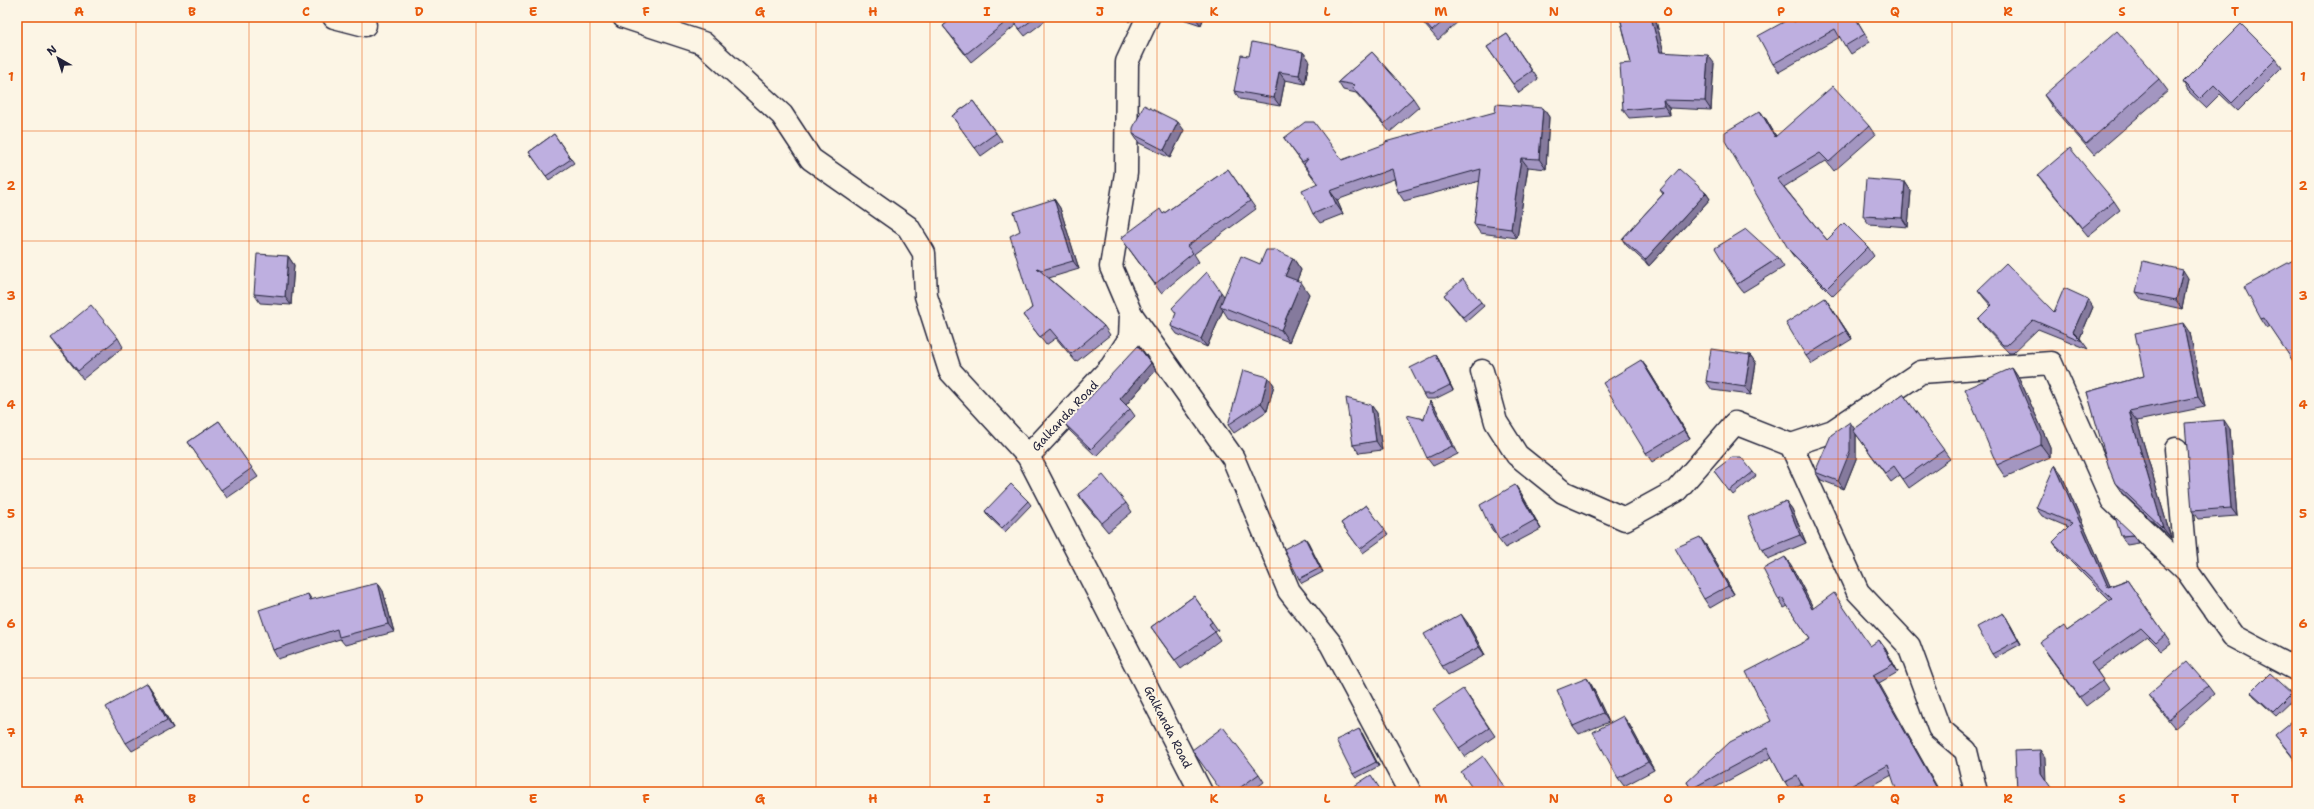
<svg xmlns="http://www.w3.org/2000/svg" width="2314" height="809" viewBox="0 0 2314 809" font-family="'Shantell Sans',sans-serif">
<rect width="100%" height="100%" fill="#fcf5e5"/>
<filter id="ink" filterUnits="userSpaceOnUse"><feTurbulence type="fractalNoise" baseFrequency=".025" numOctaves="2"/><feDisplacementMap in="SourceGraphic" scale="8" xChannelSelector="R" yChannelSelector="G"/><feConvolveMatrix kernelMatrix="1 2 1 2 8 2 1 2 1" color-interpolation-filters="sRGB"/></filter>
<g filter="url(#ink)">
<g fill="none" stroke-linecap="round" stroke-linejoin="round">
<defs>
<g id="minor">
<path d="M334,17L365,25L362,17"/>
<path d="M624,17L703,43L782,115L811,159L908,227L924,253L926,296L950,371L1028,456"/>
<path d="M1148,17L1127,62L1126,173L1111,267L1131,314L1130,338L1111,367L1028,456L1201,792"/>
<path d="M1131,314L1233,458L1289,591L1331,644L1410,792"/>
<path d="M1482,371L1496,422L1517,455L1563,492L1625,519L1676,491L1735,423L1791,445L1858,592L1909,646L1939,728L1966,751L1976,792"/>
<path d="M1791,445L1833,431L1921,372L2051,363L2112,500L2187,571"/>
<path d="M2176,449L2187,571L2233,636L2297,670"/>
</g>
</defs>
<use href="#minor" stroke="#22223b" stroke-width="25"/>
<use href="#minor" stroke="#fcf5e5" stroke-width="22"/>
</g>
<g fill="#a396c1" stroke="#22223b">
<path d="M954,17H1043L1045,21L1025,36L1016,25L971,62L943,26Z"/>
<path d="M1177,17H1204L1201,25Z"/>
<path d="M1330,17H1354L1353,21Z"/>
<path d="M1418,17H1460L1461,19L1438,40Z"/>
<path d="M1620,17H1655L1664,53L1714,63L1711,110L1669,108L1670,115L1629,118L1623,110L1631,63Z"/>
<path d="M1802,17H1855L1870,42L1851,54L1840,37L1779,72L1773,64L1791,18L1794,21Z"/>
<path d="M1507,34L1538,79L1519,93L1487,47Z"/>
<path d="M1303,52L1309,60L1305,84L1285,80L1280,106L1240,99L1234,91L1249,56Z"/>
<path d="M1372,52L1413,98L1419,107L1390,132L1356,93L1343,90L1338,82Z"/>
<path d="M2276,59L2282,67L2238,111L2220,94L2206,108L2188,91L2183,82Z"/>
<path d="M2159,79L2168,91L2094,155L2052,107L2044,95Z"/>
<path d="M973,101L1002,141L981,156L952,116Z"/>
<path d="M1543,108L1549,117L1546,169L1528,167L1517,238L1480,233L1474,224L1480,181L1404,201L1398,192L1394,179L1337,200L1343,214L1320,223L1313,214L1317,183L1284,138L1342,160Z"/>
<path d="M1760,111L1766,119L1776,136L1869,126L1875,135L1834,171L1826,161L1784,187L1827,240L1868,247L1874,256L1833,296L1795,258L1789,250Z"/>
<path d="M1184,130L1170,158L1139,143L1133,134Z"/>
<path d="M554,134L574,163L549,180L529,152Z"/>
<path d="M1228,169L1256,209L1194,254L1199,262L1161,293L1121,238L1163,214Z"/>
<path d="M2038,175L2114,201L2120,210L2088,236L2044,183Z"/>
<path d="M1905,182L1911,191L1908,227L1869,224L1863,216Z"/>
<path d="M1660,190L1706,193L1710,199L1649,266L1626,245L1622,239L1663,194Z"/>
<path d="M1054,199L1060,208L1079,269L1049,278L1104,326L1110,335L1076,362L1056,338L1046,345L1023,315L1032,308L1020,231Z"/>
<path d="M288,256L294,265L291,305L260,303L254,294Z"/>
<path d="M1293,258L1301,270L1297,280L1309,294L1289,342L1228,318L1223,310L1207,347L1177,334L1171,326L1176,314L1224,296L1260,264Z"/>
<path d="M1778,258L1784,267L1743,292L1737,284Z"/>
<path d="M2297,258V367L2270,326L2267,328L2261,319Z"/>
<path d="M2188,278L2182,309L2142,300L2136,292Z"/>
<path d="M1978,290L2054,312L2093,307L2080,338L2088,349L2038,329L2013,353H2009L1984,327L1978,319L1991,306L1984,298Z"/>
<path d="M1444,295L1481,302L1484,306L1466,322Z"/>
<path d="M1831,307L1852,339L1812,364L1806,356Z"/>
<path d="M2190,333L2205,407L2137,421L2171,538L2122,493L2115,483L2087,392L2144,376Z"/>
<path d="M51,338H118L123,347L83,379L57,346Z"/>
<path d="M1436,355L1439,360L1453,390L1435,399H1426L1423,394Z"/>
<path d="M1750,355L1756,363L1751,395L1712,390L1706,381Z"/>
<path d="M1641,360L1647,368L1690,438L1652,462L1646,453Z"/>
<path d="M2012,368L2020,380L2050,447V457L2005,477L1997,465Z"/>
<path d="M1156,370L1126,405L1130,409L1135,416L1096,456L1070,431L1065,424Z"/>
<path d="M17,376L20,420H17Z"/>
<path d="M1268,377L1274,385L1267,411L1234,433L1228,425Z"/>
<path d="M1903,394L1950,459L1909,488L1900,475L1891,482L1856,434V459L1844,489L1821,480L1815,472L1855,429Z"/>
<path d="M1430,401L1436,409L1458,454L1433,466L1427,458Z"/>
<path d="M1371,405L1377,413L1382,450L1359,453L1353,445Z"/>
<path d="M219,421L258,477L227,498L188,442Z"/>
<path d="M2230,429L2237,516L2198,519L2192,511Z"/>
<path d="M1714,471L1753,472L1756,476L1733,495Z"/>
<path d="M2061,473L2110,586L2127,580L2171,644L2162,651L2147,636L2097,671L2109,689L2086,706L2046,652L2067,631L2110,601L2059,550L2053,542L2068,527L2042,516L2036,508Z"/>
<path d="M1515,485L1521,493L1541,529L1505,548L1499,540L1496,533L1495,534L1489,525Z"/>
<path d="M1078,494L1126,503L1132,512L1108,532L1084,503Z"/>
<path d="M1028,501L1031,505L1005,532L988,516L985,511Z"/>
<path d="M1786,501L1792,509L1806,543L1768,559L1762,550Z"/>
<path d="M1366,505L1388,535L1363,553L1341,523Z"/>
<path d="M2134,535L2139,543L2127,545L2121,536Z"/>
<path d="M1305,538L1308,542L1323,572L1302,583L1299,579Z"/>
<path d="M1706,545L1734,594L1710,608L1704,599Z"/>
<path d="M1785,557L1791,565L1813,608L1870,646L1885,648L1898,672L1879,683L1892,775L1860,792H1806L1801,784L1790,790L1785,782L1772,757L1707,792H1693L1687,782L1771,721L1810,639L1788,606L1784,608L1779,600Z"/>
<path d="M383,591L394,632L345,645L340,639L278,659L273,650L308,594L312,600Z"/>
<path d="M1194,596L1218,630L1215,632L1220,640L1181,669L1151,627Z"/>
<path d="M2006,617L2021,644L1995,658L1992,654Z"/>
<path d="M1467,622L1485,655L1448,675L1442,666Z"/>
<path d="M1587,678L1592,686L1609,722L1579,734L1573,726Z"/>
<path d="M147,683L153,692L173,728L132,751L126,743Z"/>
<path d="M2208,686L2214,694L2175,728L2154,703L2148,695Z"/>
<path d="M2251,692L2292,693L2295,698L2276,716L2254,696Z"/>
<path d="M1469,697L1495,736L1465,757L1459,748Z"/>
<path d="M2297,719V763L2275,735Z"/>
<path d="M1629,724L1654,770L1624,786L1618,778Z"/>
<path d="M1362,733L1379,766L1356,778L1353,774Z"/>
<path d="M1259,774L1264,782L1251,792H1222Z"/>
</g>
<g fill="#857a9d" stroke="#22223b">
<path d="M1125,17H1133L1129,22Z"/>
<path d="M1196,17H1204L1201,25L1195,18Z"/>
<path d="M1350,17H1354L1353,21Z"/>
<path d="M1651,17H1655L1666,61L1660,52Z"/>
<path d="M1303,52L1309,60L1305,84L1299,75Z"/>
<path d="M1708,55L1714,63L1711,110L1705,101Z"/>
<path d="M1279,72L1285,80L1280,106L1274,98Z"/>
<path d="M1663,100L1669,108L1670,115L1664,106Z"/>
<path d="M1543,108L1549,117L1546,169L1539,159Z"/>
<path d="M1760,111L1766,119L1781,145L1775,137Z"/>
<path d="M1178,122L1184,130L1170,158L1164,150Z"/>
<path d="M1521,158L1528,167L1517,238L1511,229Z"/>
<path d="M1905,182L1911,191L1908,227L1902,218Z"/>
<path d="M1330,191L1337,200L1343,214L1336,204Z"/>
<path d="M1706,193L1710,199L1649,266L1645,260Z"/>
<path d="M1054,199L1060,208L1079,269L1073,261Z"/>
<path d="M288,256L294,265L291,305L285,297Z"/>
<path d="M1293,258L1301,270L1294,288L1285,276Z"/>
<path d="M2183,270L2188,278L2182,309L2176,300Z"/>
<path d="M1301,282L1309,294L1289,342L1281,330Z"/>
<path d="M1221,292L1227,300L1220,306L1223,310L1207,347L1201,339Z"/>
<path d="M1825,298L1831,307L1852,339L1846,331Z"/>
<path d="M2088,299L2093,307L2079,340L2073,332Z"/>
<path d="M2183,323L2190,333L2205,407L2198,397Z"/>
<path d="M1436,355L1439,360L1453,390L1450,385Z"/>
<path d="M1750,355L1756,363L1751,395L1745,387Z"/>
<path d="M1641,360L1647,368L1690,438L1684,430Z"/>
<path d="M1151,363L1156,370L1125,406L1120,399Z"/>
<path d="M2012,368L2020,380L2050,447V457L2041,445Z"/>
<path d="M17,376L20,420L17,415Z"/>
<path d="M1268,377L1274,385L1267,411L1261,403Z"/>
<path d="M1430,401L1436,409L1458,454L1452,446Z"/>
<path d="M1371,405L1377,413L1382,450L1376,441Z"/>
<path d="M2129,411L2137,421L2171,538L2163,528Z"/>
<path d="M2224,420L2230,429L2237,516L2231,508Z"/>
<path d="M1850,422L1856,431V459L1844,489L1838,481Z"/>
<path d="M2055,465L2061,473L2114,595L2108,587Z"/>
<path d="M1515,485L1521,493L1541,529L1535,520Z"/>
<path d="M1786,501L1792,509L1806,543L1800,535Z"/>
<path d="M1700,537L1706,545L1734,594L1728,586Z"/>
<path d="M1305,538L1308,542L1323,572L1320,568Z"/>
<path d="M1785,557L1791,565L1818,617L1812,609Z"/>
<path d="M378,583L383,591L394,632L388,624Z"/>
<path d="M2003,613L2006,617L2021,644L2018,640Z"/>
<path d="M1461,614L1467,622L1485,655L1479,647Z"/>
<path d="M1879,640L1885,648L1898,672L1893,664Z"/>
<path d="M1873,675L1879,683L1940,792H1939Z"/>
<path d="M1587,678L1592,686L1609,722L1603,713Z"/>
<path d="M147,683L153,692L173,728L167,720Z"/>
<path d="M1623,716L1629,724L1654,770L1648,762Z"/>
<path d="M1359,729L1362,733L1379,766L1376,762Z"/>
<path d="M2040,750L2045,757L2046,781L2041,773Z"/>
</g>
<g fill="#beafe0" stroke="#22223b">
<path d="M954,17H1036L1020,29L1011,18L966,54L943,26Z"/>
<path d="M1420,17H1448L1432,31Z"/>
<path d="M1620,17H1651L1660,52L1708,55L1705,101L1663,100L1664,106L1623,110L1620,64L1631,63Z"/>
<path d="M1802,17H1855L1865,34L1845,46L1835,29L1773,64L1758,36L1791,18L1794,22Z"/>
<path d="M2241,24L2276,59L2232,103L2214,85L2200,99L2183,82Z"/>
<path d="M2117,31L2159,79L2086,144L2044,95Z"/>
<path d="M1507,34L1532,71L1513,84L1487,47Z"/>
<path d="M1252,42L1303,52L1299,75L1279,72L1274,98L1234,91L1241,55L1249,56Z"/>
<path d="M1372,52L1413,98L1384,124L1352,87L1355,85L1338,82Z"/>
<path d="M1833,86L1869,126L1829,162L1820,153L1777,179L1827,240L1844,223L1868,247L1827,288L1789,250L1725,141V132L1760,111L1775,137Z"/>
<path d="M973,101L996,133L975,148L952,116Z"/>
<path d="M1496,104L1543,108L1539,159L1521,158L1511,229L1474,224L1481,169L1398,192L1392,169L1330,191L1336,204L1313,214L1302,190L1318,183L1304,164L1308,159L1302,162L1284,138L1305,122H1314L1342,160L1385,144V142L1495,112Z"/>
<path d="M1144,105L1178,122L1164,150L1133,134V128Z"/>
<path d="M554,134L571,159L546,176L529,152Z"/>
<path d="M2070,148L2114,201L2082,228L2038,175Z"/>
<path d="M1228,169L1250,201L1187,246L1193,253L1155,284L1121,238L1160,209L1163,214Z"/>
<path d="M1679,169L1706,193L1645,260L1622,239L1664,193L1660,190Z"/>
<path d="M1866,179L1905,182L1902,218L1863,216Z"/>
<path d="M1054,199L1073,261L1042,270L1037,268L1104,326L1071,354L1050,329L1040,337L1023,315L1032,308L1010,236L1020,231L1014,212Z"/>
<path d="M1746,229L1778,258L1737,284L1715,248Z"/>
<path d="M1266,250H1275L1293,258L1285,276L1301,282L1281,330L1220,306L1241,256L1260,264Z"/>
<path d="M257,254L288,256L285,297L254,294Z"/>
<path d="M2297,258V362L2295,364L2264,318L2261,319L2244,287Z"/>
<path d="M2143,261L2183,270L2176,300L2136,292Z"/>
<path d="M2006,263L2054,312L2064,288L2088,299L2073,332L2082,341L2033,320L2007,345H2003L1978,319L1992,305L1978,290Z"/>
<path d="M1207,272L1221,292L1201,339L1171,326L1176,313L1172,308Z"/>
<path d="M1463,279L1481,302L1463,317L1444,295Z"/>
<path d="M1825,298L1846,331L1806,356L1786,323Z"/>
<path d="M91,305L118,338L78,371L51,338Z"/>
<path d="M2183,323L2198,397L2129,411L2163,528L2115,483L2109,468L2087,392L2144,376L2135,333Z"/>
<path d="M1138,346L1151,363L1120,399L1130,409L1091,449L1065,424Z"/>
<path d="M1711,349L1750,355L1745,387L1706,381Z"/>
<path d="M1436,355L1450,385L1432,394H1423L1410,368Z"/>
<path d="M1641,360L1684,430L1646,453L1603,383Z"/>
<path d="M2012,368L2041,436V445L1997,465L1965,389Z"/>
<path d="M1243,370L1268,377L1261,403L1228,425Z"/>
<path d="M1903,394L1944,450L1903,479L1894,466L1885,473L1853,430Z"/>
<path d="M1346,398L1371,405L1376,441L1353,445Z"/>
<path d="M1430,401L1452,446L1427,458L1407,415L1424,419Z"/>
<path d="M2224,420L2231,508L2192,511L2185,423Z"/>
<path d="M219,421L252,468L221,490L188,442Z"/>
<path d="M1850,422V451L1838,481L1815,472L1831,435Z"/>
<path d="M1732,457H1741L1753,472L1729,491L1714,471Z"/>
<path d="M2055,465L2108,587L2127,580L2165,635L2156,643L2141,628L2091,663L2103,680L2080,697L2040,643L2064,626L2067,631L2112,599L2053,542L2072,523L2036,508Z"/>
<path d="M1103,475L1126,503L1102,523L1078,494Z"/>
<path d="M1011,484L1028,501L1002,528L985,511Z"/>
<path d="M1515,485L1535,520L1499,540L1491,524L1489,525L1480,505Z"/>
<path d="M1786,501L1800,535L1762,550L1748,517Z"/>
<path d="M1366,505L1385,530L1360,549L1341,523Z"/>
<path d="M2115,517L2134,535L2121,536Z"/>
<path d="M1700,537L1728,586L1704,599L1675,548Z"/>
<path d="M1305,538L1320,568L1299,579L1284,549Z"/>
<path d="M1785,557L1812,609L1834,593L1870,646L1879,640L1893,664L1873,675L1939,792H1897L1888,765L1840,792H1806L1797,776L1785,782L1767,748L1691,789L1687,782L1730,742L1771,721L1746,672L1810,639L1782,598L1779,600L1763,569Z"/>
<path d="M378,583L388,624L339,637L337,629L273,650L259,610L308,594L310,600Z"/>
<path d="M1194,596L1212,622L1209,624L1215,632L1175,660L1151,627Z"/>
<path d="M2003,613L2018,640L1992,654L1977,627Z"/>
<path d="M1461,614L1479,647L1442,666L1424,634Z"/>
<path d="M2187,662L2208,686L2169,719L2148,695Z"/>
<path d="M2270,673L2292,693L2273,712L2251,692Z"/>
<path d="M1587,678L1603,713L1573,726L1557,690Z"/>
<path d="M147,683L167,720L126,743L106,707Z"/>
<path d="M1463,689L1489,728L1459,748L1433,709Z"/>
<path d="M1623,716L1648,762L1618,778L1593,732Z"/>
<path d="M2296,718L2297,719V762L2275,735Z"/>
<path d="M1223,727L1259,774L1234,792H1222L1192,750Z"/>
<path d="M1359,729L1376,762L1353,774L1336,740Z"/>
<path d="M2040,750L2041,773L2054,792H2019L2017,790L2015,751Z"/>
<path d="M1483,756L1508,792H1475L1461,772Z"/>
<path d="M1371,775L1382,792H1345Z"/>
</g>
</g>
<path fill="none" stroke="#e8590c" stroke-width="1" stroke-opacity="0.55" d="M136,17V792M249,17V792M362,17V792M476,17V792M590,17V792M703,17V792M816,17V792M930,17V792M1044,17V792M1157,17V792M1270,17V792M1384,17V792M1498,17V792M1611,17V792M1724,17V792M1838,17V792M1952,17V792M2065,17V792M2178,17V792M17,131H2297M17,241H2297M17,350H2297M17,459H2297M17,568H2297M17,678H2297"/>
<g text-anchor="middle" stroke-width="4" stroke-linejoin="round" paint-order="stroke">
<g font-size="12" fill="#22223b" stroke="#fcf5e5">
<text transform="translate(1065 416) rotate(-47)" y="4">Galkanda Road</text>
<text transform="translate(1168 727) rotate(63)" y="4">Galkanda Road</text>
</g>
</g>
<rect width="2314" height="809" fill="none" stroke="#fcf5e5" stroke-width="44"/>
<g transform="translate(58 58) rotate(321)" stroke="#fcf5e5" stroke-width="3" paint-order="stroke">
<path d="M0-3L7 15L0 10L-7 15Z" fill="#22223b"/>
<text y="-6" font-size="11" font-weight="bold" text-anchor="middle" fill="#22223b">N</text>
</g>
<rect x="22" y="22" width="2270" height="765" fill="none" stroke="#e8590c" stroke-width="1.5"/>
<g font-size="13" text-anchor="middle" font-weight="bold" fill="#e8590c">
<text x="79" y="16">A</text>
<text x="192" y="16">B</text>
<text x="306" y="16">C</text>
<text x="419" y="16">D</text>
<text x="533" y="16">E</text>
<text x="646" y="16">F</text>
<text x="760" y="16">G</text>
<text x="873" y="16">H</text>
<text x="987" y="16">I</text>
<text x="1100" y="16">J</text>
<text x="1214" y="16">K</text>
<text x="1327" y="16">L</text>
<text x="1441" y="16">M</text>
<text x="1554" y="16">N</text>
<text x="1668" y="16">O</text>
<text x="1781" y="16">P</text>
<text x="1895" y="16">Q</text>
<text x="2008" y="16">R</text>
<text x="2122" y="16">S</text>
<text x="2235" y="16">T</text>
<text x="11" y="81">1</text>
<text x="2303" y="81">1</text>
<text x="11" y="190">2</text>
<text x="2303" y="190">2</text>
<text x="11" y="300">3</text>
<text x="2303" y="300">3</text>
<text x="11" y="409">4</text>
<text x="2303" y="409">4</text>
<text x="11" y="518">5</text>
<text x="2303" y="518">5</text>
<text x="11" y="628">6</text>
<text x="2303" y="628">6</text>
<text x="11" y="737">7</text>
<text x="2303" y="737">7</text>
<text x="79" y="803">A</text>
<text x="192" y="803">B</text>
<text x="306" y="803">C</text>
<text x="419" y="803">D</text>
<text x="533" y="803">E</text>
<text x="646" y="803">F</text>
<text x="760" y="803">G</text>
<text x="873" y="803">H</text>
<text x="987" y="803">I</text>
<text x="1100" y="803">J</text>
<text x="1214" y="803">K</text>
<text x="1327" y="803">L</text>
<text x="1441" y="803">M</text>
<text x="1554" y="803">N</text>
<text x="1668" y="803">O</text>
<text x="1781" y="803">P</text>
<text x="1895" y="803">Q</text>
<text x="2008" y="803">R</text>
<text x="2122" y="803">S</text>
<text x="2235" y="803">T</text>
</g>
</svg>
